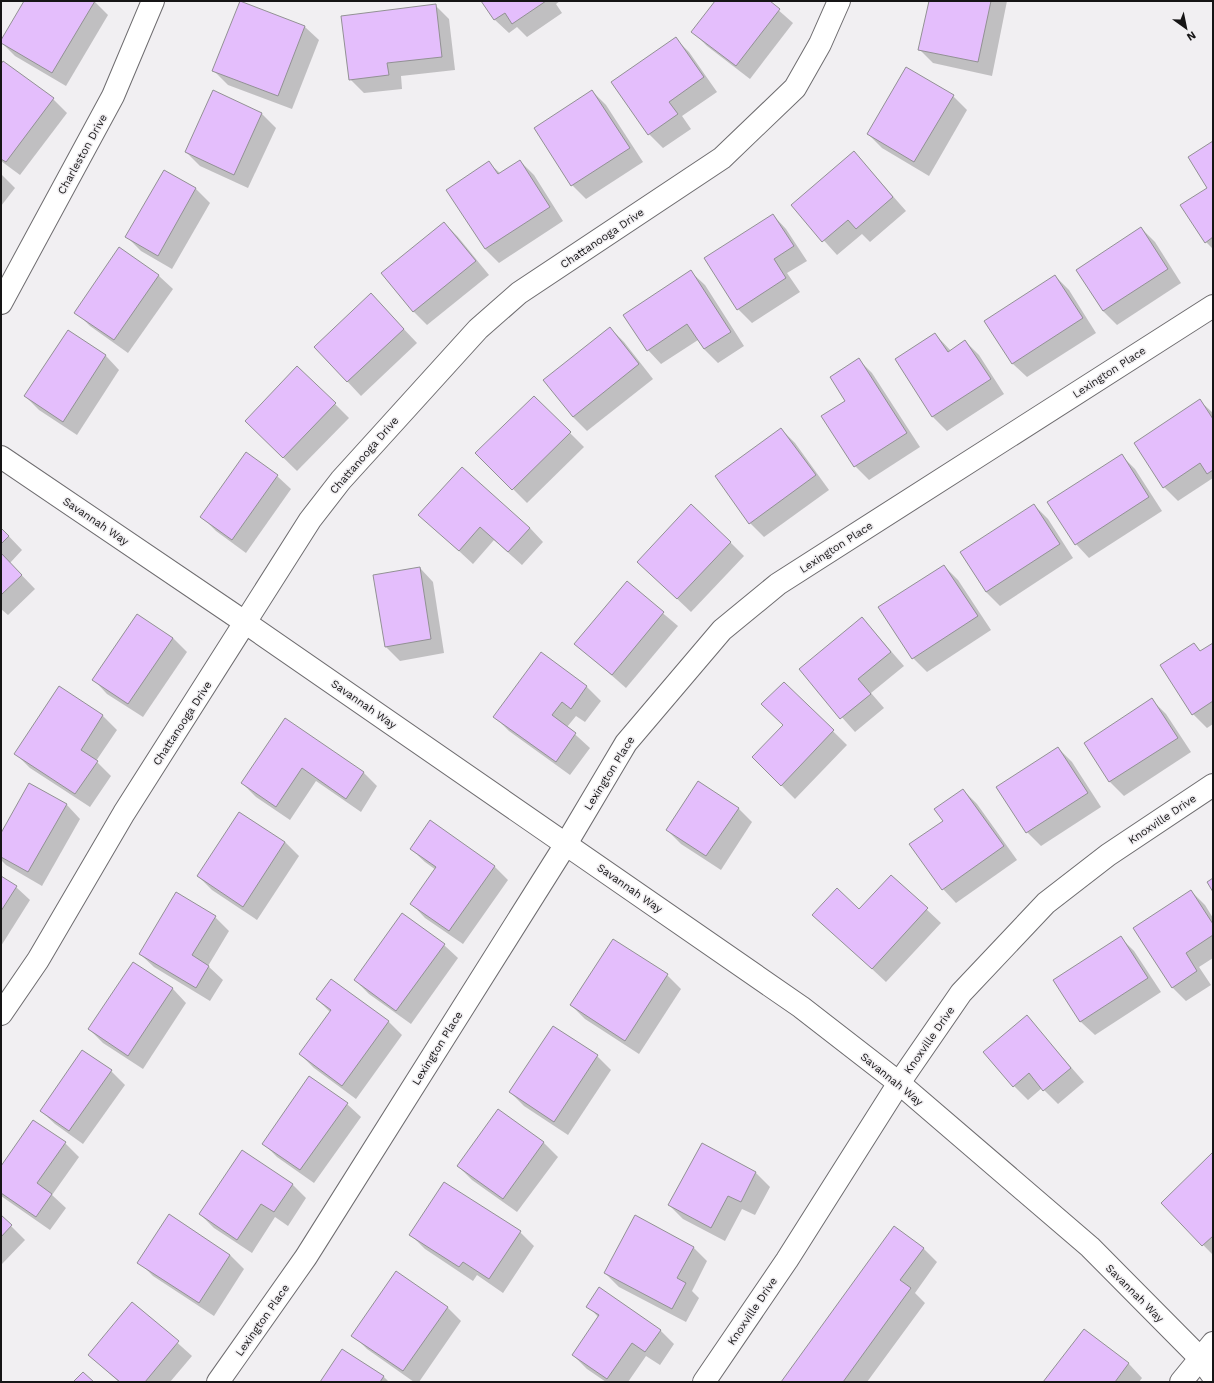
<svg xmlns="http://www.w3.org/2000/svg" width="1214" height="1383" viewBox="0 0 1214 1383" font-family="'Work Sans',sans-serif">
<rect width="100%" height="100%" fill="#f1eff2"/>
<g fill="#0003">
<path d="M25,1H94L108,15L66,86L15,56L1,42Z"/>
<path d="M483,1H560L556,4L562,13L527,37L517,27L509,33L495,20Z"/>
<path d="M717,1H768L793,23L750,79L707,46L693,32Z"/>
<path d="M930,1H1007L992,76L933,63L919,49Z"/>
<path d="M241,2L305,27L319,40L292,109L228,85L214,71Z"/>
<path d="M435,5L449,19L455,70L401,76L402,89L364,93L350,79Z"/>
<path d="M675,38L689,52L717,92L682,116L691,129L663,148L649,134Z"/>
<path d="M1,65L53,99L67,113L20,175L1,161Z"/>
<path d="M592,91L606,105L643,162L586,199L572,185L535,128Z"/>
<path d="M213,92L262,114L276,128L248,188L200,166L186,152Z"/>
<path d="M953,96L967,110L929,176L882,148L868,134Z"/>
<path d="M1213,142V249L1206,242Z"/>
<path d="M854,152L906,211L870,242L862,234L837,255L792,205Z"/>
<path d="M520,161L534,175L563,221L499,263L485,249L489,163L501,174Z"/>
<path d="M165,172L196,189L210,203L172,269L141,251L127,237Z"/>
<path d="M1,174L15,188L1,206Z"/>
<path d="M773,215L786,229L807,261L787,273L800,292L752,323L738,309L705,259Z"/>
<path d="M444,223L458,237L489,275L427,325L413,311Z"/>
<path d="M1141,228L1155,242L1181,283L1117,325L1103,311L1077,270Z"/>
<path d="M120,249L159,276L173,289L128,353L90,326L76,312Z"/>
<path d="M691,272L705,285L744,346L718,363L704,349L698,340L661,364L648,350Z"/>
<path d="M1055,276L1069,290L1096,333L1027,377L1013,364L986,321Z"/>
<path d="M384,308L417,343L361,396L315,347Z"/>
<path d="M610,328L624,342L653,379L587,431L573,417L544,380Z"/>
<path d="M68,332L106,356L119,370L77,435L39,410L25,396Z"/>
<path d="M935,334L951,351L965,341L979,355L1004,394L947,431L933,417L896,359Z"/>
<path d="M858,359L872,373L920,447L869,480L855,466Z"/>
<path d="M534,397L584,447L527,503L477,453Z"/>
<path d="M1200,401L1213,413V478L1178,501L1164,487Z"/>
<path d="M335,404L349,418L297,471L260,435Z"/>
<path d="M781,429L795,443L829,490L764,537L750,523Z"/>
<path d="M1121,455L1135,469L1162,511L1089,558L1076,544Z"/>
<path d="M277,476L291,489L246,553L216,531L202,517Z"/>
<path d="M1034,505L1048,519L1073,558L1000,606L986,592L961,553Z"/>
<path d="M420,515L530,528L543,542L522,565L494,540L473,564Z"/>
<path d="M1,528L22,550L10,563L35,589L8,615L1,609Z"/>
<path d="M730,542L744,556L691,612L652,575Z"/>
<path d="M944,566L958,580L991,630L927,672L913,658Z"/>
<path d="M420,568L433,582L444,653L400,661L386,647Z"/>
<path d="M627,583L678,626L626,688L576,644Z"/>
<path d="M137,615L173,638L187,652L143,717L107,694L94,680Z"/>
<path d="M862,618L904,666L871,693L884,708L855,732L800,670Z"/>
<path d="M1213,644V724L1207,728L1193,714L1194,645L1201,652Z"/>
<path d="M541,654L587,687L601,701L585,722L576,716L567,727L590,748L570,775L509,731L495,717Z"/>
<path d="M784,683L847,745L795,799L753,757L784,726Z"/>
<path d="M59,688L103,716L117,730L96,761L111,776L90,807L30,768L16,754Z"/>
<path d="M1152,700L1166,714L1191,752L1124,796L1110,782L1085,743Z"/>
<path d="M285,720L364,773L377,786L361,812L316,781L290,820L256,797L242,783Z"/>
<path d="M1058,748L1072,762L1101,807L1041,846L1027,832Z"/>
<path d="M30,784L67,805L80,819L42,886L6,865L1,860V835Z"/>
<path d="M963,790L977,804L1017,860L956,903L943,889L944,821Z"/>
<path d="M738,808L752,822L721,870L681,844L667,830Z"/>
<path d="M285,842L299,856L257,920L212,890L198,876Z"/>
<path d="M411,849L494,866L508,880L463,944L425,918L412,904L436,870L425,862Z"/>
<path d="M891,876L941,923L886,982L828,928L859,910Z"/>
<path d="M1,877L16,887L30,900L1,946Z"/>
<path d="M1191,891L1205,905L1213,918V958L1199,967L1211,985L1186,1001L1172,987Z"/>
<path d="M176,894L215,917L229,931L208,966L223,980L210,1001L154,967L140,954Z"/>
<path d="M1120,937L1134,951L1161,992L1095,1035L1081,1022L1054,980Z"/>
<path d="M444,945L458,958L411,1024L369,994L355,980Z"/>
<path d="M133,963L173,989L186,1003L143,1069L103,1043L89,1029Z"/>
<path d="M667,975L681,989L639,1054L585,1019L571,1005Z"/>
<path d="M317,999L388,1021L402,1035L356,1099L314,1068L300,1054L330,1012Z"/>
<path d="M1027,1017L1084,1082L1058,1104L1042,1088L1028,1100L1014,1086Z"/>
<path d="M597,1056L611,1070L568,1135L524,1106L510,1092Z"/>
<path d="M111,1071L125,1085L83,1144L55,1124L41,1111Z"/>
<path d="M347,1104L361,1117L314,1183L277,1157L263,1143Z"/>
<path d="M499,1111L544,1143L558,1157L517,1212L472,1180L458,1166Z"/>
<path d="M65,1143L79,1157L52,1195L66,1208L50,1230L1,1196V1168Z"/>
<path d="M702,1144L756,1173L770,1187L755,1215L742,1209L725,1241L683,1219L669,1205Z"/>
<path d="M1213,1153V1255L1162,1203Z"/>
<path d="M292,1184L306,1198L288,1226L275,1217L252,1253L214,1228L200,1214Z"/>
<path d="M1,1216L25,1240L1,1265Z"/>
<path d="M169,1216L230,1255L244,1269L214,1316L153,1276L139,1262Z"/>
<path d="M520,1232L534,1246L503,1293L477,1275L473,1281L425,1249L411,1235Z"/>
<path d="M693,1247L707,1261L692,1291L699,1298L686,1322L619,1287L605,1273Z"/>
<path d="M923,1248L937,1262L915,1293L925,1303L867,1382H782Z"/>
<path d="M133,1303L192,1356L170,1382H119L89,1355Z"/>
<path d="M588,1306L660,1330L674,1344L660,1365L646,1356L628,1382H606L587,1369L573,1355L599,1318Z"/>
<path d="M447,1307L461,1321L419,1382H414L367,1349L353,1335Z"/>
<path d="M1085,1330L1129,1364L1142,1378L1139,1382H1045Z"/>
<path d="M342,1350L384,1377L389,1382H321Z"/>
</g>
<g fill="#e4befc" stroke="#929194">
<path d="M24,1H95L52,73L1,43V40Z"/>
<path d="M240,1L305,26L278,96L212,71Z"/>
<path d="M481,1H546L512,24L505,13L494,20Z"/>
<path d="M715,1H770L780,9L736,66L691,32Z"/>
<path d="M929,1H991L978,62L918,50Z"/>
<path d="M436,4L442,57L387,63L389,75L349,80L341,16Z"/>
<path d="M676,37L704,77L669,102L678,114L648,135L611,82Z"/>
<path d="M3,61L54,98L6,162L1,159V64Z"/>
<path d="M906,67L954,95L914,162L867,134Z"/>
<path d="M213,90L262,113L234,175L185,152Z"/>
<path d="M592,90L630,148L571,186L534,128Z"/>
<path d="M1213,141V237L1205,243L1180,205L1207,188L1188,157Z"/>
<path d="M854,151L893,197L856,229L848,220L822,242L791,205Z"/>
<path d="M520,160L550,207L485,249L446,190L489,161L498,174Z"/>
<path d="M164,170L196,188L158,256L125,237Z"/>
<path d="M773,214L794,246L774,259L786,278L737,310L704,258Z"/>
<path d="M444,222L476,261L413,312L381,273Z"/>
<path d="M1141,227L1168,269L1103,311L1076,270Z"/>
<path d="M119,247L159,275L114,340L74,313Z"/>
<path d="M691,270L731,332L704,349L687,324L647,351L623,315Z"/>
<path d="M1055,275L1083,318L1012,364L984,321Z"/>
<path d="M371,293L404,329L347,382L314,347Z"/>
<path d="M610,327L639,364L573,417L543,380Z"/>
<path d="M68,330L106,355L63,422L24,396Z"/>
<path d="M935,333L948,352L965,340L991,379L932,417L895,359Z"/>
<path d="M859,358L907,433L854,467L821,416L845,401L830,377Z"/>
<path d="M297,366L336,403L283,458L245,421Z"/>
<path d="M534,396L571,432L512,490L475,453Z"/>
<path d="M1200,399L1213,419V470L1207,474L1200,463L1163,488L1134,443Z"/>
<path d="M781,428L816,475L749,524L715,476Z"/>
<path d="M246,452L278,475L232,540L200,517Z"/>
<path d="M1122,454L1149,497L1075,545L1047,502Z"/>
<path d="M462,467L530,528L508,552L480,527L459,551L418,515Z"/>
<path d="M691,504L731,542L677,599L637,562Z"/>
<path d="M1034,504L1060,544L986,592L960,552Z"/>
<path d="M1,528L9,536L1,544Z"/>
<path d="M1,553L22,575L1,595Z"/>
<path d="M944,565L978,616L912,659L878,607Z"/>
<path d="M420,567L431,639L385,647L373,575Z"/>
<path d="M627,581L664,612L612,675L574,644Z"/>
<path d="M137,614L173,638L128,704L92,680Z"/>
<path d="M862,617L891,652L858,679L871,694L840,719L799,669Z"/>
<path d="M1194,643L1200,651L1213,643V701L1192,715L1160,665Z"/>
<path d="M541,652L587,686L571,709L562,702L552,715L576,733L556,762L493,717Z"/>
<path d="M784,682L834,730L781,786L752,757L783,725L761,704Z"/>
<path d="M59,686L103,715L81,750L98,761L75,794L14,754Z"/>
<path d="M1152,698L1178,738L1109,782L1084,743Z"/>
<path d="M285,718L364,772L346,799L302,768L276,807L241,783Z"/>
<path d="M1058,747L1088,793L1026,833L996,787Z"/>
<path d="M698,781L739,808L706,856L666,830Z"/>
<path d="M29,783L67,804L28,872L1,857V833Z"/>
<path d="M963,789L1004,846L942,890L909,844L943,821L934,809Z"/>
<path d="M239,812L285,842L243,907L197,876Z"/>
<path d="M430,820L495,866L449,931L410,904L436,867L410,849Z"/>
<path d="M891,875L928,908L872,969L812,915L837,888L859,909Z"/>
<path d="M1,876L17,886L1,911Z"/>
<path d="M1213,878V892L1207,882Z"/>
<path d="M1191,890L1213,924V935L1186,953L1197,971L1172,988L1133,928Z"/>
<path d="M176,892L216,916L192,955L209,966L196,988L139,954Z"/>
<path d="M402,913L445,944L396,1011L354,980Z"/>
<path d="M1121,936L1148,978L1080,1022L1053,980Z"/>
<path d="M613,939L668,974L625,1041L570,1005Z"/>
<path d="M133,962L173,988L128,1056L88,1029Z"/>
<path d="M331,979L389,1021L342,1086L299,1054L331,1010L316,999Z"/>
<path d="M1027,1015L1071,1068L1043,1091L1029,1073L1013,1087L983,1052Z"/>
<path d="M553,1026L598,1055L554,1122L509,1092Z"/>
<path d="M82,1050L112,1070L69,1131L40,1111Z"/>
<path d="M309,1076L348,1103L300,1170L262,1144Z"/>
<path d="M498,1109L544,1142L503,1199L457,1166Z"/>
<path d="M33,1120L66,1142L37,1183L52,1194L36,1217L1,1193V1166Z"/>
<path d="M702,1143L756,1172L741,1202L728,1196L711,1228L668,1205Z"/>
<path d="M242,1150L293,1184L274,1212L261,1204L237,1240L199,1214Z"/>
<path d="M1213,1152V1236L1202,1246L1161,1203Z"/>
<path d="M444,1182L521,1231L489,1279L463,1262L459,1267L409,1235Z"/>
<path d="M169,1214L230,1255L199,1303L137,1263Z"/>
<path d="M1,1215L12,1225L1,1237Z"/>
<path d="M635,1215L694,1247L677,1278L686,1283L672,1309L604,1273Z"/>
<path d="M894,1226L924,1248L900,1280L911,1288L843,1382H781Z"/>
<path d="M396,1271L448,1307L403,1371L351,1336Z"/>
<path d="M599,1287L661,1330L645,1352L632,1343L607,1379L572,1355L599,1315L586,1307Z"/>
<path d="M132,1302L179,1341L145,1382H120L88,1355Z"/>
<path d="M1084,1329L1129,1363L1115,1382H1043Z"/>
<path d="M342,1349L384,1376L380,1382H320Z"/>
<path d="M83,1372L94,1382H73Z"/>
</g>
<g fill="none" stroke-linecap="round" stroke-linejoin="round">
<defs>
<g id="street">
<path d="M1,303L113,96L153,1"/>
<path d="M1,1014L38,960L124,813L310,520L341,480L478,329L519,293L722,158L795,88L820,44L839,1"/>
<path d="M218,1382L306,1257L566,844L626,743L722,630L778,584L1213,306"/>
<path d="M704,1382L787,1260L899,1083L961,993L1046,903L1108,855L1213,785"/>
<path d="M1181,1382L1213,1343"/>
</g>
<path id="secondary" d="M1,457L246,623L801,1007L899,1083L1090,1247L1200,1358L1213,1376"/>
</defs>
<use href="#street" stroke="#6e6c6f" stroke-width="24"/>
<use href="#secondary" stroke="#6e6c6f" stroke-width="24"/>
<use href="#street" stroke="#fff" stroke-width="22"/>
<use href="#secondary" stroke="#fff" stroke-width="22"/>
</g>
<g text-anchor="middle" stroke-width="3" stroke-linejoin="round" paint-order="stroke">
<g font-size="11" fill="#161516" stroke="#f1eff2">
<text transform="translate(82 154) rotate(-61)" y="4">Charleston Drive</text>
<text transform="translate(602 238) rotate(-34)" y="4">Chattanooga Drive</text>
<text transform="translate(1109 372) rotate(-33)" y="4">Lexington Place</text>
<text transform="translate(364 455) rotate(-49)" y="4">Chattanooga Drive</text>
<text transform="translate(96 521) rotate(34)" y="4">Savannah Way</text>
<text transform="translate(836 547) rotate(-33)" y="4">Lexington Place</text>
<text transform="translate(364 704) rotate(35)" y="4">Savannah Way</text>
<text transform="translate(182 723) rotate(-57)" y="4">Chattanooga Drive</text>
<text transform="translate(609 773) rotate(-58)" y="4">Lexington Place</text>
<text transform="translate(1162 819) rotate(-34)" y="4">Knoxville Drive</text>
<text transform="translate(630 888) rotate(35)" y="4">Savannah Way</text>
<text transform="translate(929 1040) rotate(-55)" y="4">Knoxville Drive</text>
<text transform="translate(437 1048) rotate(-58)" y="4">Lexington Place</text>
<text transform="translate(892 1079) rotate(39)" y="4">Savannah Way</text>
<text transform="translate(1135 1293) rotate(45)" y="4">Savannah Way</text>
<text transform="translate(752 1311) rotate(-56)" y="4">Knoxville Drive</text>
<text transform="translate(262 1320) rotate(-55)" y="4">Lexington Place</text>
</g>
</g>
<rect width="1214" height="1383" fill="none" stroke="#161516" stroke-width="4"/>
<g transform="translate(1186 28) rotate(147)" stroke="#f1eff2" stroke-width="3" paint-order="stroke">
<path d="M0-3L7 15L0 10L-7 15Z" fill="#161516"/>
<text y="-6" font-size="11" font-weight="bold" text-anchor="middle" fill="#161516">N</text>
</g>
</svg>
